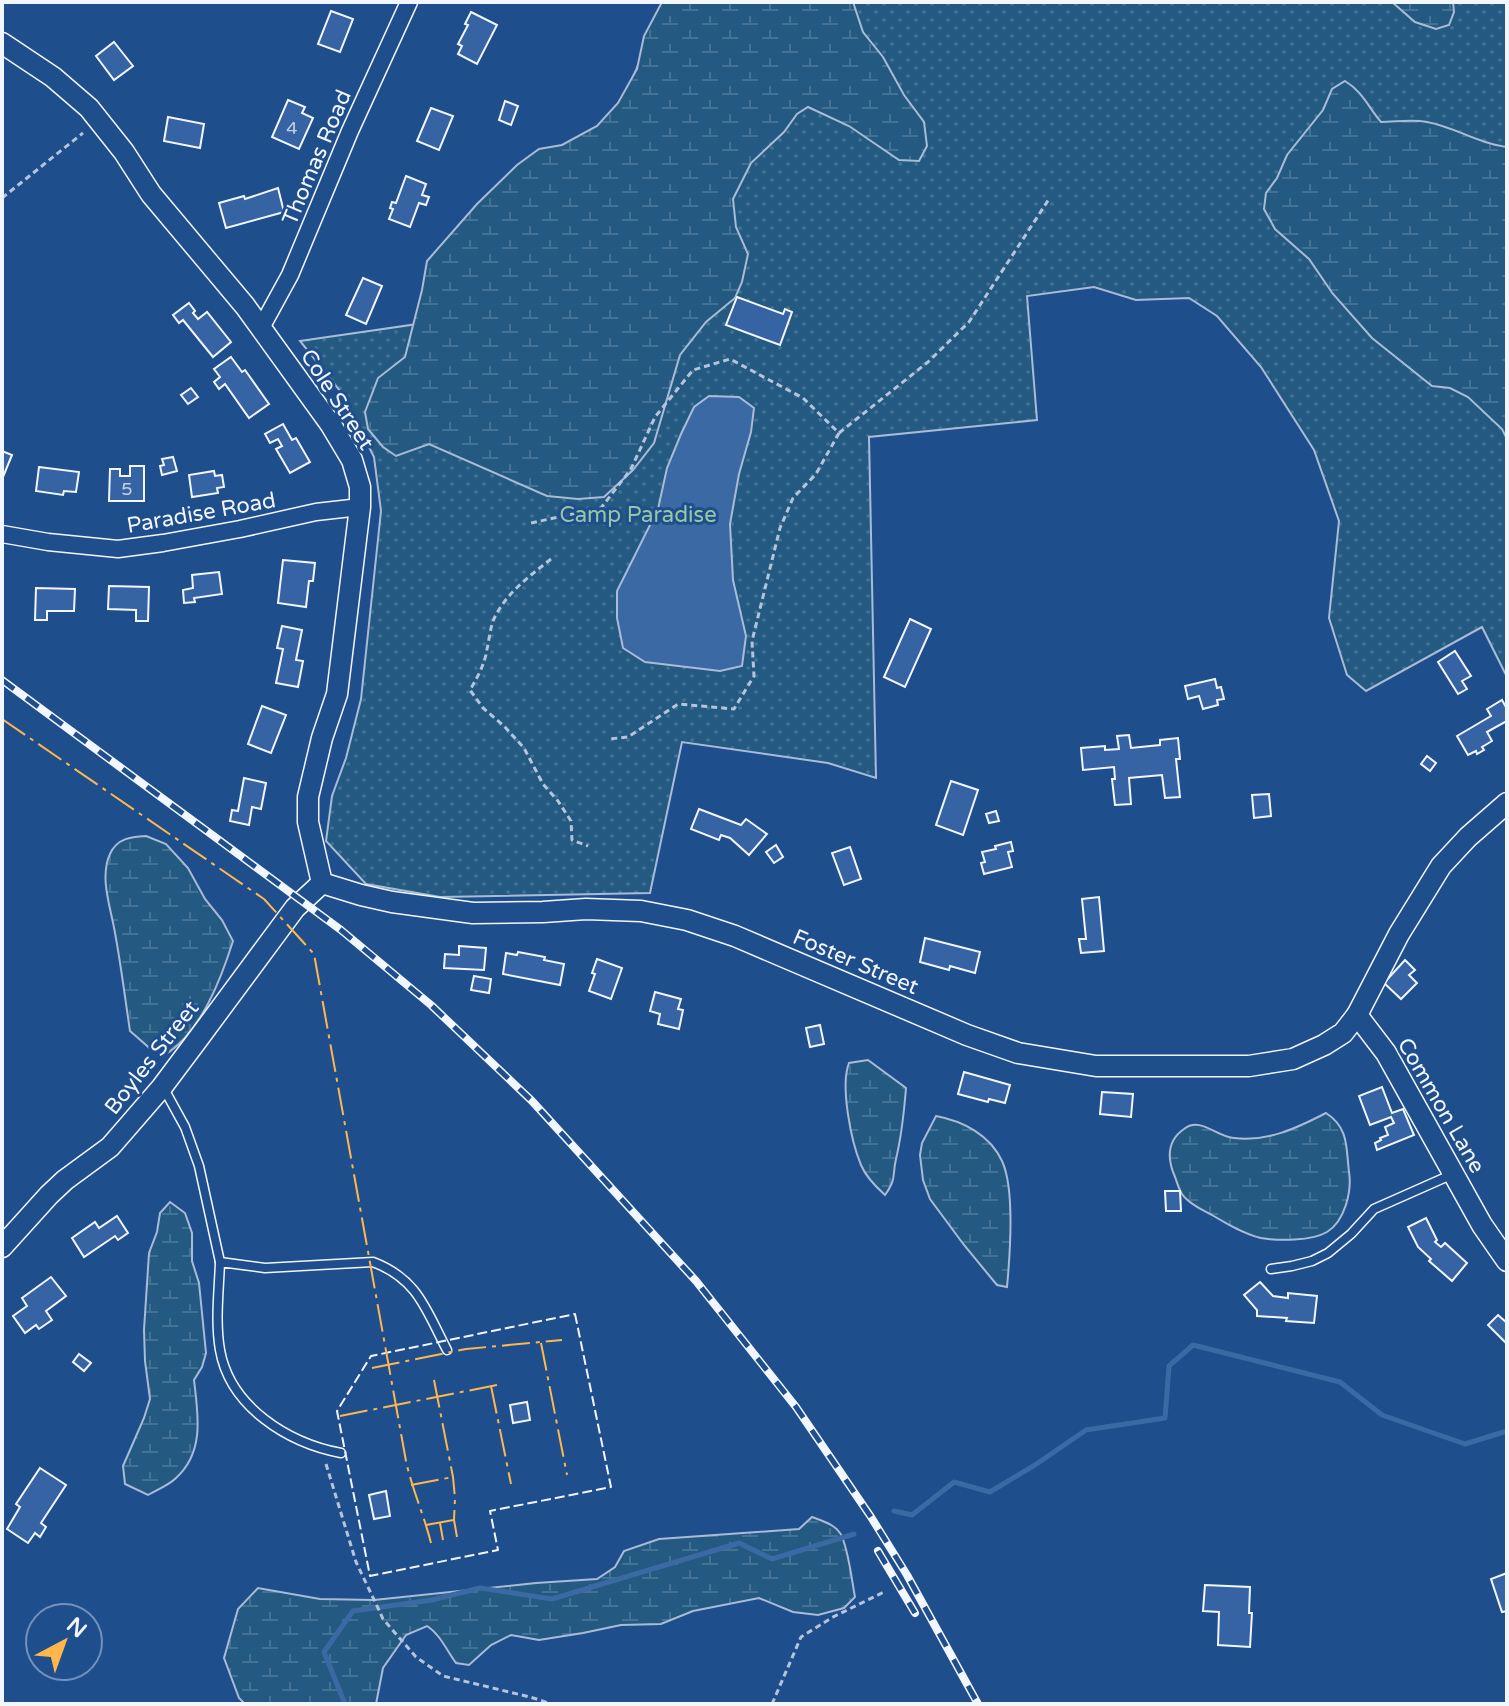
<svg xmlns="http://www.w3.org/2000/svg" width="1509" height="1706" viewBox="0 0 1509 1706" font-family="'Varela Round',sans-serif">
<defs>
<pattern id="green-dots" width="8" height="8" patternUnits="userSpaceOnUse" patternTransform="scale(2)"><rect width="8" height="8" fill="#245a82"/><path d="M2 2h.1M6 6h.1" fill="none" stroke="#447295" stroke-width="1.8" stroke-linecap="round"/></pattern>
<pattern id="wetland-marsh" width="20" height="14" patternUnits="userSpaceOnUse" patternTransform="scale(2)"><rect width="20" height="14" fill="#245a82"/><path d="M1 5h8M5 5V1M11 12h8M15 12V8" fill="none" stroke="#447295"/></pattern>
</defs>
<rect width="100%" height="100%" fill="#1f4e8c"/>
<path fill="url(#green-dots)" stroke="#a8bbd7" stroke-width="2" d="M665,2H1507V677L1482,627L1366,691L1347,675L1329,618L1339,521L1314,450L1261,367L1217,316L1189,298L1136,300L1094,287L1027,296L1037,420L869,437L876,778L828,763L682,742L650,893L440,897L366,884L326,841L332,796L346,758L361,699L381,511L374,457L341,392L300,341L535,307Z"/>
<g fill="url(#wetland-marsh)" stroke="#a8bbd7" stroke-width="2">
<path d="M662,2H853L863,32L883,57L904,95L924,122L927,146L919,161L899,160L849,126L808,107L797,114L784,132L751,163L733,199L736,227L748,254L742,282L735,298L706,322L680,355L654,443L633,470L604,497L578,499L547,496L429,444L396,456L383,447L368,429L365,412L378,378L405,357L422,290L427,261L477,204L517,165L539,149L562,145L597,126L618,103L637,69L644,36Z"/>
<path d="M1392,2H1453L1454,12L1449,25L1436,29L1415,22Z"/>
<path d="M1345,81C1362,91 1369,108 1381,122C1396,122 1411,119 1427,122C1455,127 1479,144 1507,147V439L1502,429L1468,397L1450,388L1432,386L1372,338L1333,294L1309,259L1275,229L1264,209L1266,193L1277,178L1287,155L1323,110L1332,89Z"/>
<path d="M146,836L166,844L188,868L205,899L222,920L233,941C221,979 201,1032 166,1054L153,1051L130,1031C125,998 121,965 115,933C111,908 99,878 110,854C117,838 131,837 146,836Z"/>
<path d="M868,1060L906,1088C904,1113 902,1134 896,1159C892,1176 897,1178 885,1195C875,1186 866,1177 861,1165C851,1141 840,1086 849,1063Z"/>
<path d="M1326,1113C1349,1128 1346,1147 1349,1172C1352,1191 1345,1221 1327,1232C1312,1241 1278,1241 1261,1238C1244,1234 1227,1224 1212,1215C1202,1210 1188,1203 1182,1194C1178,1188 1176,1178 1173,1172C1167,1155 1168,1140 1184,1129C1200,1116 1217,1137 1234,1138C1268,1142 1297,1128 1326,1113Z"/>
<path d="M936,1116C963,1121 990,1135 1002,1161C1015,1189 1010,1255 1007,1287L997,1285L964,1245L930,1199L923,1180L920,1155L922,1143Z"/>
<path d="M170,1202L185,1213L192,1233V1261L199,1283L206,1353L202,1367L194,1380C198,1414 205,1452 176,1478C169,1485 157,1490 148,1495L125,1484L123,1466L144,1418L150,1399L145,1361L144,1330L149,1253L157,1232L160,1213Z"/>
<path d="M812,1517C822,1521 834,1524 840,1533C848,1545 852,1582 855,1597L844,1608L818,1615L793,1612L759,1598L693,1611L661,1624L621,1625L583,1633L539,1640L511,1635L491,1645L469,1665L456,1663C447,1651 440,1634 427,1626L406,1635L383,1668L376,1704H245L239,1698L224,1658L238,1609L258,1588L320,1599L374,1600L536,1583L597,1579L615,1567L624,1551L659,1539L799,1529Z"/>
</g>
<path fill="#3b69a3" stroke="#a8bbd7" stroke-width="2" d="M709,396L739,397L754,408L751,432L739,474L730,524L733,580L746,636L742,666L720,671L645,662L623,648L617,618V591L658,509L667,468L681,434L694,407Z"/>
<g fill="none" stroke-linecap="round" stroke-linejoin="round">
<g stroke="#3b69a3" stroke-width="5">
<path d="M894,1511L912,1515L954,1482L990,1492L1035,1465L1086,1430L1165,1418L1169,1366L1193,1345L1340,1382L1382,1415L1465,1444L1507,1431"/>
<path d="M345,1704L324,1652L353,1611L432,1600L480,1588L552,1599L739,1543L772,1559L854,1534"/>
</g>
</g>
<g fill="#3563a3" stroke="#f2f6ff" stroke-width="2">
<path d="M331,11L353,19L340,52L318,44Z"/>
<path d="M471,12L497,25L477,64L458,54L462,46L458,44L468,25L465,24Z"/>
<path d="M114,42L133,66L114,80L96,56Z"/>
<path d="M288,100L305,107L302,113L313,118L299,149L272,137Z"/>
<path d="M505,101L518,106L511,125L499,120Z"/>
<path d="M431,108L453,116L439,150L417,141Z"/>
<path d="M168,117L204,124L200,148L164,141Z"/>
<path d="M406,176L426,184L422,195L429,197L426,205L419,203L410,227L389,219L393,209L390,208L392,202L396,203Z"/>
<path d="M278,188L284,212L226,228L219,203L244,196L245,199Z"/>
<path d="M363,278L382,286L366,324L346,315Z"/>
<path d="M737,297L783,314L785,309L792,312L780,345L726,325Z"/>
<path d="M189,303L195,311L193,313L198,319L207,312L231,342L213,357L183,320L179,323L173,315Z"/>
<path d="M231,357L242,372L245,370L269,404L249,418L225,384L219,389L214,382L220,377L214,369Z"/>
<path d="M191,388L198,397L188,404L181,395Z"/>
<path d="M283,424L292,440L296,438L310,462L290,473L276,449L282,446L278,439L270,443L265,434Z"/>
<path d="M2,451L12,455L3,477H2Z"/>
<path d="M173,457L177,471L162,475L160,466L164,465L162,459Z"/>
<path d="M130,466H144V501H109L110,469H120V476H130Z"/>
<path d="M39,467L79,472L76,492L64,491L63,495L36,491Z"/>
<path d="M214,471L215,476L222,475L224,487L217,488L218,493L192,497L189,475Z"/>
<path d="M283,560L315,563L313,581H309L306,607L278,603Z"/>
<path d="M219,572L222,594L194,598L195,602L184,603L183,590L193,588L192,575Z"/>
<path d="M109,586L149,587L148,621H136V610L108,609Z"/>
<path d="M36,588L75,589L74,611H47V620H35Z"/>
<path d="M910,619L931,629L905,687L884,677Z"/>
<path d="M282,626L302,630L296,660L303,661L298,687L276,683L283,649L277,648Z"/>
<path d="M1455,651L1471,676L1462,681L1467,689L1458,694L1438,662Z"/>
<path d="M1215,679L1217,688L1221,687L1224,699L1217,700L1218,705L1203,709L1199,696L1188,699L1185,686Z"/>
<path d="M1502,700L1507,709V721L1487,732L1492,741L1482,747L1484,750L1477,754L1476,751L1468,755L1457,736L1491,716L1487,709Z"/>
<path d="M262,706L286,715L271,753L248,744Z"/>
<path d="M1129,735L1131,748L1160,745V740L1178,738L1180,759H1176L1180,797L1165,798L1162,775L1129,778L1131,804L1115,805L1112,779H1115L1114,767L1083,770L1081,748L1105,746V750L1119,749L1117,736Z"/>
<path d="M1427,756L1436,763L1430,771L1421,764Z"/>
<path d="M244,778L266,783L261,809L252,807L249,825L230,821L232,810L238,811Z"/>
<path d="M951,781L978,790L963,835L936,825Z"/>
<path d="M1269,794L1271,816L1254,818L1252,795Z"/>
<path d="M699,809L741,825L746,819L767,834L749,855L730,838L721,835L719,840L691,829Z"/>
<path d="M996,811L999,821L989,823L986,814Z"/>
<path d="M1011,842L1013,851L1008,852L1012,867L984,874L981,863L985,862L982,852L996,849L995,846Z"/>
<path d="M776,845L783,857L774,863L766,852Z"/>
<path d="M850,847L861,879L844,885L832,853Z"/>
<path d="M1099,897L1104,951L1081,953L1079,939H1086L1082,899Z"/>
<path d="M925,938L980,952L975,973L950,966L949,970L920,962Z"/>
<path d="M459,946L486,948L484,970L444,968L445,954L459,955Z"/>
<path d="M518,952L545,957L544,960L564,964L560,985L503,974L506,953L517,955Z"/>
<path d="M597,959L622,968L611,999L589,991L595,974L592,973Z"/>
<path d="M1405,960L1415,970L1409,975L1417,983L1401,999L1384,983Z"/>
<path d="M474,976L491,979L489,993L471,990Z"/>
<path d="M655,992L681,999L678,1009L683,1010L679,1029L658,1024L660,1014L650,1011Z"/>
<path d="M820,1025L824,1044L810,1047L806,1028Z"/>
<path d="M964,1072L1010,1085L1005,1103L989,1099L988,1102L958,1094Z"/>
<path d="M1382,1087L1392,1113L1403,1109L1414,1135L1377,1150L1375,1143L1381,1140L1380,1138L1388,1135L1385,1127L1394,1123L1391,1117L1370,1125L1359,1096Z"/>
<path d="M1102,1092L1133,1094L1131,1117L1100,1114Z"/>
<path d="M1165,1191H1180L1181,1211H1166Z"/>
<path d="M117,1216L128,1233L118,1240L115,1236L84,1257L72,1238L95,1222L99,1228Z"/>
<path d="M1426,1218L1437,1240L1435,1242L1441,1247L1445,1243L1467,1263L1452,1281L1429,1261L1431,1259L1418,1247L1408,1227Z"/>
<path d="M51,1277L66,1296L46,1311L52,1320L39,1329L36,1325L25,1333L13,1316L27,1306L22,1298Z"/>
<path d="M1260,1282L1273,1296L1288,1298V1293L1317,1296L1314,1323L1286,1321L1287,1318L1257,1316V1310L1244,1295Z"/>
<path d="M1498,1315L1507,1323V1344L1488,1325Z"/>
<path d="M79,1354L91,1363L84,1371L73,1362Z"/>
<path d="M527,1402L530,1420L513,1423L510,1405Z"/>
<path d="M40,1468L66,1485L41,1523L46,1527L40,1537L35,1533L28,1543L7,1529L20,1507L16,1504Z"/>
<path d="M386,1491L390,1516L374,1519L369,1495Z"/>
<path d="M1507,1573V1611L1502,1612L1491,1579Z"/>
<path d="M1205,1585L1250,1587L1249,1613H1252L1250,1647L1218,1645L1219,1612L1203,1611Z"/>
</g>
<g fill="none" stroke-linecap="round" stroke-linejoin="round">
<defs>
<g id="service">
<path d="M163,1087L185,1127L199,1166L220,1262"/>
<path d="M1271,1269L1292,1266L1312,1261L1328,1253L1351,1234L1374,1209L1453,1174"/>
<path d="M341,1453C288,1443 230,1407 220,1350C215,1322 219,1290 220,1262L265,1268L373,1262C418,1279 426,1310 447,1350"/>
</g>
<g id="minor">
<path d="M261,328L290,275L350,131L409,2"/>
<path d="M2,534L48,542L118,549L163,543L240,529L316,512L360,507"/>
</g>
<g id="tertiary">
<path d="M2,43L53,77L89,108L124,152L151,194L245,306L331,425L352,460L360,487V507L337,694L322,738L308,797V822L322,883"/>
<path d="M322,883L361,895L392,902L473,913L543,912L586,909L641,911L687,920L735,936L967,1035L1018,1053L1096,1066H1249L1293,1059L1324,1045L1343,1033L1357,1015L1399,934L1441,866L1468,837L1507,803"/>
<path d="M1357,1015L1386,1053L1482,1225L1507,1261"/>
<path d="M2,1247L49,1195L65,1180L110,1147L130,1124L162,1087L198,1039L295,908L322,883"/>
</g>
</defs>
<use href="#service" stroke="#f2f6ff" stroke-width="11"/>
<use href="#minor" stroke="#f2f6ff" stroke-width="19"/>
<use href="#tertiary" stroke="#f2f6ff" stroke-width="23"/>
<g stroke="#b3c4dc" stroke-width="3" stroke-dasharray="6 4" stroke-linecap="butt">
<path d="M2,198L83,133"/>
<path d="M839,433L928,362L969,322L1049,199"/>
<path d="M531,523L601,508L631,469L655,417L693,370L730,359L803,398L839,433L816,474L793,498L780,528L752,641L754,676L734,709L678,704L628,737L609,739"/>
<path d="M551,559C531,575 510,590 497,613C490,624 490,637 487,649C485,664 477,678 470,690L483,708L504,726L524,748L543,784L558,801L571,821L572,840L588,846"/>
<path d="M326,1464L356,1562L378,1608L383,1619L416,1657L443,1676L530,1697L552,1704"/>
<path d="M772,1704L801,1637L833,1617L886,1591"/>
</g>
<use href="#service" stroke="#1f4e8c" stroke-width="8"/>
<use href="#minor" stroke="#1f4e8c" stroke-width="16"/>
<use href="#tertiary" stroke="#1f4e8c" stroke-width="20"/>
<defs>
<g id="rail">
<path d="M2,680L341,930L431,1005L532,1101L696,1281L796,1407L871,1517L907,1575L978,1704"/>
<path d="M878,1551L915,1613"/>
</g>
</defs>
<use href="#rail" stroke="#f2f6ff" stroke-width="8"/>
<use href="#rail" stroke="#1f4e8c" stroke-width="5" stroke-dasharray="15" stroke-linecap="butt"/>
<path stroke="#f2f6ff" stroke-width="2" stroke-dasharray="10 4" stroke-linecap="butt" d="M575,1314L611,1487L490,1511L498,1550L370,1576L337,1411L371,1356Z"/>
<g stroke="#ffb74d" stroke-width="2" stroke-dasharray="28 6 4 6" stroke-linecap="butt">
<path d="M2,719L264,899L314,954L406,1461C412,1489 424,1515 431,1543"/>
<path d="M541,1343L567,1475"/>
<path d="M372,1368L466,1349L562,1340"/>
<path d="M434,1380L453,1477L455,1498L454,1520L457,1537"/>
<path d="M491,1386L511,1484"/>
<path d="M340,1416L502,1384"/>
<path d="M411,1485L453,1477"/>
<path d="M440,1523L443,1540"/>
<path d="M426,1525L454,1520"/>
</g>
</g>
<g text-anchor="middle" stroke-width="6" stroke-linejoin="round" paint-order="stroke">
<g font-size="18" fill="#c3d1e8">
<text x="292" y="134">4</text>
<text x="127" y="495">5</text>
</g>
<g font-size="22" fill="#f2f6ff" stroke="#1f4e8c">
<text transform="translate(316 157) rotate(-67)" y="8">Thomas Road</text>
<text transform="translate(338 399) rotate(57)" y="8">Cole Street</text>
<text transform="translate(201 512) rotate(-10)" y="8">Paradise Road</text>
<text transform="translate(856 961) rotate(23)" y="8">Foster Street</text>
<text transform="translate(151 1057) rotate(-52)" y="8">Boyles Street</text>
<text transform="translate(1442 1105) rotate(60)" y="8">Common Lane</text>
</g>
<g font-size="22" fill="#97c8a6" stroke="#1f4e8c">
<text x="638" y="522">Camp Paradise</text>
</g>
</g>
<rect width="1509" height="1706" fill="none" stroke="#f2f6ff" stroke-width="8"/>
<g transform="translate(64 1642) rotate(41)"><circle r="38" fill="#1f4e8c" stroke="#7391ba" stroke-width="2"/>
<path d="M0-6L14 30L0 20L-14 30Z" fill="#ffb74d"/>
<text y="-12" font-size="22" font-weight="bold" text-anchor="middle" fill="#f2f6ff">N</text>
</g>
</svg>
